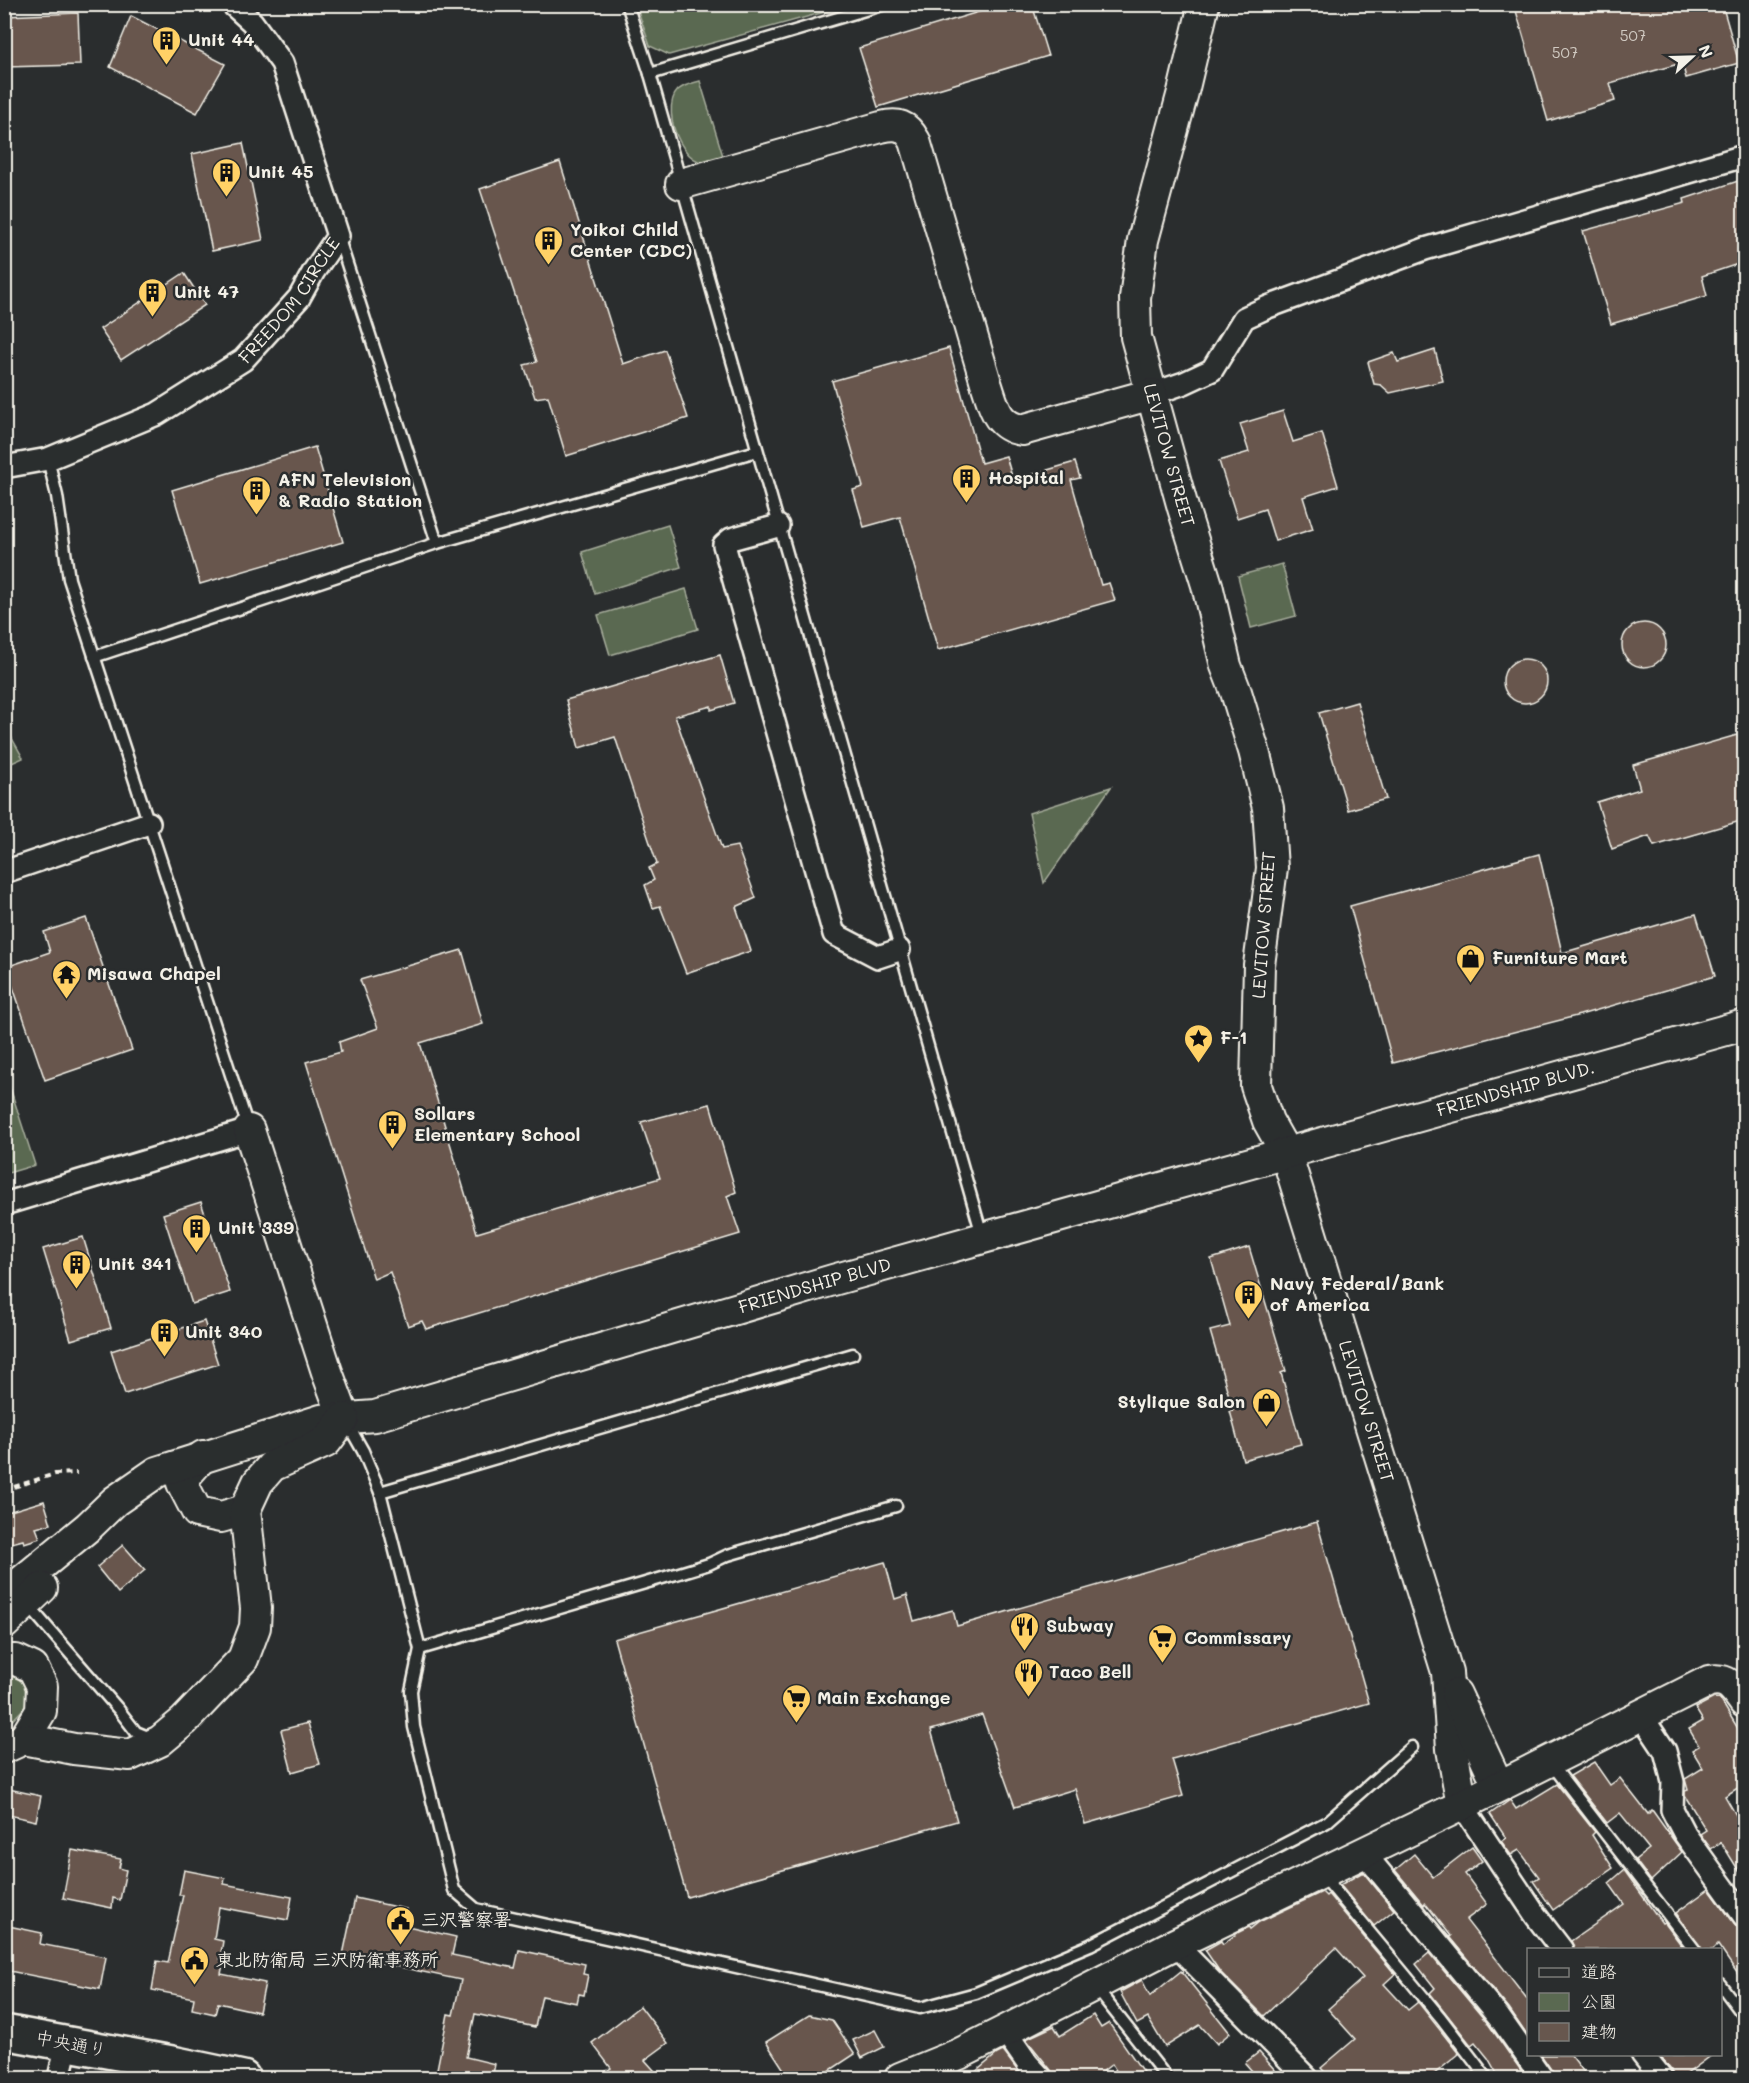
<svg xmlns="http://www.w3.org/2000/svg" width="1749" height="2083" viewBox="0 0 1749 2083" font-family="Mali,'Klee One',sans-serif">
<rect width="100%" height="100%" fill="#2a2d2e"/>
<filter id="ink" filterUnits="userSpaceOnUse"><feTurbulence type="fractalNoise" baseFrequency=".0167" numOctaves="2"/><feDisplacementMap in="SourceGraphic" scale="12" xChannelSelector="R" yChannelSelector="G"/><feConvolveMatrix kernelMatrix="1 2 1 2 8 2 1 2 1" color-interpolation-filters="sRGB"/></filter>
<g filter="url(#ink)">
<g fill="#5a6951" stroke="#a7ad9c" stroke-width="1.5">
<path d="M636,5V4L850,5L669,55L650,46Z"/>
<path d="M700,81L723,156C689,186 657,111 678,90C684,85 692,83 700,81Z"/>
<path d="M668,525L681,567L595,594L582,552Z"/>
<path d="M1282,564L1296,616L1251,628L1238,576Z"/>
<path d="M686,589L698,629L610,655L598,615Z"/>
<path d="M9,733L23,758L5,766V736Z"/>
<path d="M1111,787L1044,883L1029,813Z"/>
<path d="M4,1069L35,1165L5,1174H4Z"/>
<path d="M11,1672L25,1685L27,1705L5,1728V1673Z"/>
</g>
<g fill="#67574e" stroke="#f4f1e8" stroke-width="1.5">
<path d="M1005,4H1032L1048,56L878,107L859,48Z"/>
<path d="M1514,4H1722L1739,63L1686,78L1682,63L1610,83L1615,101L1548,121Z"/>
<path d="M78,13L80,65L4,67V16Z"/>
<path d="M131,16L225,64L197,113L110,67Z"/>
<path d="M243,143L263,240L212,251L192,154Z"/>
<path d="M560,162L623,364L665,350L688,418L566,456L548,396L535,398L524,365L537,362L480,189Z"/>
<path d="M1744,179V262L1702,276L1707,296L1611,324L1583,231L1685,203L1684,199Z"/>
<path d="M184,273L205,305L121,360L100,329Z"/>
<path d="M949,348L981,463L1006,456L1013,480L1075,462L1080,478L1071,480L1101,585L1109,583L1115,600L938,650L900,517L864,527L853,490L863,487L832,381Z"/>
<path d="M1435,350L1443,381L1390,393L1381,385L1374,384L1368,362L1394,353L1398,362Z"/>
<path d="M1283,411L1293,442L1322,433L1338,486L1303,497L1313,529L1275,541L1265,509L1237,518L1219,461L1249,452L1240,424Z"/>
<path d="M315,447L343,542L200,584L172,490Z"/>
<circle cx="1644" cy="645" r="22"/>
<path d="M720,655L734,703L711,710V706L675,716L722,849L737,846L756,898L736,907L751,951L686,973L660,906L653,908L645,885L654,880L649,868L657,864L615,737L579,748L566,700Z"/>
<circle cx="1525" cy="681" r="22"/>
<path d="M1357,702L1386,799L1348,810L1319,713Z"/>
<path d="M1744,733V820L1654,846L1649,836L1612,849L1597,802L1640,789L1633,765Z"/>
<path d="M1539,854L1562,953L1696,914L1715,976L1580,1015L1393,1063L1350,906Z"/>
<path d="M86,918L132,1050L45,1080L6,967L50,952L44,932Z"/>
<path d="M462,950L483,1024L420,1043L477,1233L660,1178L641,1122L710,1104L736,1192L727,1196L740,1234L426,1329L422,1321L408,1326L390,1272L374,1279L306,1062L341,1052L339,1042L378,1028L360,980Z"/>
<path d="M201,1202L230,1292L192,1304L163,1214Z"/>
<path d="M83,1237L111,1328L71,1340L43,1249Z"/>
<path d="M1249,1247L1286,1371L1281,1373L1301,1444L1243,1460L1230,1411L1233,1410L1210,1331L1230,1326L1211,1259Z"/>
<path d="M204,1321L218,1364L125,1394L111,1351Z"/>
<path d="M44,1501L51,1524L36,1528L40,1538L24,1543L23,1540L4,1545V1513Z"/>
<path d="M1317,1522L1369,1703L1172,1759L1183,1796L1085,1824L1075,1789L1015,1807L982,1715L931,1730L957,1821L687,1897L614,1639L885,1562L895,1599L907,1595L914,1621L953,1610L957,1626Z"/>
<path d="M123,1545L145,1570L118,1593L97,1567Z"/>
<path d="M1714,1698L1720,1699L1742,1735L1738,1737L1744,1747V1784L1725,1796L1744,1829V1879L1721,1842L1711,1849L1700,1834L1706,1830L1685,1796V1791L1688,1790L1685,1779L1703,1768L1692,1750L1699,1746L1689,1729L1703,1721L1695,1708Z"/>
<path d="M308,1723L320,1764L292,1772L281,1730Z"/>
<path d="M1594,1762L1610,1785L1620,1778L1648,1814L1652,1810L1682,1852L1651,1881L1635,1860L1649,1849L1620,1813L1607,1823L1570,1776Z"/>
<path d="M1557,1784L1595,1832L1592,1835L1613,1868L1553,1910L1533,1881L1539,1877L1519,1850L1511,1855L1501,1841L1506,1838L1490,1814L1510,1800L1516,1809Z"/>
<path d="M4,1788L41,1796L36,1821L4,1814Z"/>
<path d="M1472,1847L1482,1861L1465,1874L1487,1904L1466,1920L1528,2000V2037L1509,2009L1449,1937L1451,1936L1425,1903L1424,1905L1395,1870L1414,1854L1433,1877Z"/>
<path d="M72,1850L121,1859L119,1868L126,1870L120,1900L113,1898L112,1908L63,1898Z"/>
<path d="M184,1870L225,1878L224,1884L292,1897L288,1920L219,1907L214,1939L223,1941L220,1959H224L221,1974L265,1983L259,2012L218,2003L215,2014L192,2009L194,1998L152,1990L157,1961L168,1963L183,1895H179Z"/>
<path d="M1624,1870L1662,1923L1664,1922L1685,1950H1575L1571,1941L1624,1904L1609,1883Z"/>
<path d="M1363,1872L1394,1910L1374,1926L1340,1885Z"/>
<path d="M1709,1889L1734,1923L1744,1935V1983L1718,1945L1713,1950H1702L1676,1913Z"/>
<path d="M1322,1892L1326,1896L1328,1894L1395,1974L1384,1984L1408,2010L1418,2002L1459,2054L1428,2079H1331L1321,2068L1355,2039L1328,2009L1363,1978L1336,1948L1264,2016L1220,1972L1205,1950L1221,1941L1223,1944L1239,1932L1249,1927L1250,1929L1259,1922Z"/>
<path d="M355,1898L406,1909L403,1925L456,1937L452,1955L515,1968L519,1950L585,1964L583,1974L588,1975L584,1995L579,1994L577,2003L542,1996L535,2027L475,2014L466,2057L495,2064L492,2079H435L448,2014L453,2015L461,1980L343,1955Z"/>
<path d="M4,1925L42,1933L40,1944L106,1957L100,1989L4,1970Z"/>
<path d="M1429,1953L1489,2025L1527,2079H1500L1488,2058L1475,2042L1471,2045L1430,1993L1435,1988L1416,1964Z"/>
<path d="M1181,1971L1230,2033L1217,2044L1200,2025L1165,2047L1148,2018L1137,2024L1120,1992L1142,1980L1150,1996Z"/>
<path d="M640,2006L668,2043L645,2060L662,2079H595L611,2068L592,2043Z"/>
<path d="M809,2015L832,2020L855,2054L817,2079H790L766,2042Z"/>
<path d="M1093,2015L1101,2028L1109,2023L1143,2072L1133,2079H1121L1112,2064L1093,2079H1053L1051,2070L1026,2039L1054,2026L1060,2036Z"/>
<path d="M875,2030L884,2047L862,2058L853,2040Z"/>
<path d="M1003,2051L1024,2079H967L997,2054Z"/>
<path d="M1259,2052L1275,2070L1264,2079H1259L1245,2063Z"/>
<path d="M1541,2055H1571L1589,2079H1554L1552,2071Z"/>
<path d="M1659,2055H1712L1680,2079H1673L1671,2070Z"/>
</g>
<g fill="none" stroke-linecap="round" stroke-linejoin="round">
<defs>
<g id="lane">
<path d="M627,4L650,74L982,1235"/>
<path d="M650,74L885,4"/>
<path d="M338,236L437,543"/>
<path d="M48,459L57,496L69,579L248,1127"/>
<path d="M94,657L437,543L757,451"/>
<path d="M346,1421L363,1451L380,1492L420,1649L411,1691L414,1727L454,1890L476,1909L920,2008L976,1993L1090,1945L1327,1822L1412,1747"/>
<path d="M380,1492L853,1354"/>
<path d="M28,1605L119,1710L136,1732L153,1739"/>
<path d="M420,1649L676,1574L709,1564L728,1555L896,1506"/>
<path d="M1550,1762L1695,1950"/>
<path d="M1323,1876L1441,2018L1487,2078"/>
<path d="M1720,1984L1744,2016"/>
<path d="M1096,1988L1167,2078"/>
</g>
<g id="street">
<path d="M1152,394L1184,383L1212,370L1244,318L1268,307L1425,249L1744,156"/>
<path id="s1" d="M4,467L48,459L157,414L243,360L299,298L314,271L338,236L282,63L252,22L232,4"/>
<path d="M778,526L731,539L724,545L834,934L878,957L899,950"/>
<path d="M4,872L149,823"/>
<path d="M4,1204L249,1130"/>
<path d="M1641,1715L1665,1751L1673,1782L1672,1810L1684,1833L1744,1916"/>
<path d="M1462,1805L1536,1916L1562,1950"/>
<path d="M1364,1853L1499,2017L1542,2078"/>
<path d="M1175,1944L1307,2078"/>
<path d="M1005,2031L1028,2064L1041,2078"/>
<path d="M1642,2054L1661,2078"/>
<path d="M59,2078L67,2044"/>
</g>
<g id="secondary">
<path id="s2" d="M1204,4L1183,92L1143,240L1135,298L1136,337L1183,508L1207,585L1226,666L1236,692L1254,751L1268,808L1272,868L1259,965L1256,1086L1268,1121L1286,1153L1447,1672L1452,1749L1462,1805"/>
<path d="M681,184L881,127C898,123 906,125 915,141L987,386C994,407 997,426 1022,430L1152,394"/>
<path d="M249,1130L327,1372L344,1418"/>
<path d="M203,1456L188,1473L182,1483L197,1512L221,1517L245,1510"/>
<path id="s3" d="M4,1596L88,1527L115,1501L157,1472L321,1420L375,1416L833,1280L1744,1025"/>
<path d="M4,1624L42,1588"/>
<path d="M4,1660H16L33,1668L42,1686L41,1711L24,1739"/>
<path d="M1456,1694L1498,1785"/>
<path d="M4,1748L24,1739L74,1749L130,1755L160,1741L184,1721L243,1659L255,1627L256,1608L245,1510L258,1482L272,1466L326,1442L344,1418"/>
<path d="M900,2078L959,2054L1005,2031L1175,1944L1462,1805L1709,1681C1728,1677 1734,1688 1744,1702"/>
</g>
<path id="primary" d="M4,2032L172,2063L243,2078"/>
</defs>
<use href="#lane" stroke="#f4f1e8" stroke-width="15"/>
<use href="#street" stroke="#f4f1e8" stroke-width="26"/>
<use href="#secondary" stroke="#f4f1e8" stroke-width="34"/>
<use href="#primary" stroke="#f4f1e8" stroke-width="38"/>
<path stroke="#f4f1e8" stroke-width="4" stroke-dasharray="6 4.5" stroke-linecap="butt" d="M4,1490L55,1474L77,1473"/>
<use href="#lane" stroke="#2a2d2e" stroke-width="10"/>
<use href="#street" stroke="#2a2d2e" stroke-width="21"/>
<use href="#secondary" stroke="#2a2d2e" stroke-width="30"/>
<use href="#primary" stroke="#2a2d2e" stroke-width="33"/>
</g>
</g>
<defs>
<symbol id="building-pin" viewBox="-11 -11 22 30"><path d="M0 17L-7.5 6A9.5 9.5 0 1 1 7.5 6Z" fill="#ffd166" stroke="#2a2d2e"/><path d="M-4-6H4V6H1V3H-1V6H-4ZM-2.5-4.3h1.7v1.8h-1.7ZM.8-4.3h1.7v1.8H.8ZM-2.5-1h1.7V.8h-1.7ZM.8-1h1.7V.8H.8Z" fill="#111"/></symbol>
<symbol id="shop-pin" viewBox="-11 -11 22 30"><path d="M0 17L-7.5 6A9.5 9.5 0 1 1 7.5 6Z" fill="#ffd166" stroke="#2a2d2e"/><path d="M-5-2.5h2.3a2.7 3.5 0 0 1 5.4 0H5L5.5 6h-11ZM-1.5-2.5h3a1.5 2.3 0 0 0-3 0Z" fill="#111"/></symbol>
<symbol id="temple-pin" viewBox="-11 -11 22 30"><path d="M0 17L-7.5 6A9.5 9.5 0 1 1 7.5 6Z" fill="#ffd166" stroke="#2a2d2e"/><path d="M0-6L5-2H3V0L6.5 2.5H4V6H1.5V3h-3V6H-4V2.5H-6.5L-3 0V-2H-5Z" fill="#111"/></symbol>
<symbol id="sight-pin" viewBox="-11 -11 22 30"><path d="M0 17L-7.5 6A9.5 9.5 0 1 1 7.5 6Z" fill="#ffd166" stroke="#2a2d2e"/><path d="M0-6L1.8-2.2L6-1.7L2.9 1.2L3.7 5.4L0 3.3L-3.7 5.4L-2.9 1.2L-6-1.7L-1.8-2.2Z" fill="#111"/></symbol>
<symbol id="restaurant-pin" viewBox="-11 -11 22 30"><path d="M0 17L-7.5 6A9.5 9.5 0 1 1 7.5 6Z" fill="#ffd166" stroke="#2a2d2e"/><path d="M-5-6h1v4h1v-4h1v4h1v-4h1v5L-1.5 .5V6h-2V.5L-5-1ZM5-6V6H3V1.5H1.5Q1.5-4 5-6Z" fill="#111"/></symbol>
<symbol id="supermarket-pin" viewBox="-11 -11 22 30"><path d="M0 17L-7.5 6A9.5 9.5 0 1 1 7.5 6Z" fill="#ffd166" stroke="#2a2d2e"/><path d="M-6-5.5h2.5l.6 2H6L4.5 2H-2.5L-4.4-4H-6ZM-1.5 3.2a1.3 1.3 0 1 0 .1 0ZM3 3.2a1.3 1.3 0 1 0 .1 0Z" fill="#111"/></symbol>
<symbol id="civic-pin" viewBox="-11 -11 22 30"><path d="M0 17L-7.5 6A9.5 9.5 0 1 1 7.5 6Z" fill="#ffd166" stroke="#2a2d2e"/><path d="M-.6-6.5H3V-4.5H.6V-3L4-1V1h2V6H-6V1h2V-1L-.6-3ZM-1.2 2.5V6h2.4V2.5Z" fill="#111"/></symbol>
</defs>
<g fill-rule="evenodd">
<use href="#building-pin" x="150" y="24" width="33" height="45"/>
<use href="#building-pin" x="210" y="156" width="33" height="45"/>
<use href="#building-pin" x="532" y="224" width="33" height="45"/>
<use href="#building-pin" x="136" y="276" width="33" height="45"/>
<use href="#building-pin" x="950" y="462" width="33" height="45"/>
<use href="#building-pin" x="240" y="474" width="33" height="45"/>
<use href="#shop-pin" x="1454" y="942" width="33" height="45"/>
<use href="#temple-pin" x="50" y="958" width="33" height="45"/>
<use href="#sight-pin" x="1182" y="1022" width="33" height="45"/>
<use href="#building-pin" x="376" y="1108" width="33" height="45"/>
<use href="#building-pin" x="180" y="1212" width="33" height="45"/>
<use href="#building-pin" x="60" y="1248" width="33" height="45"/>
<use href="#building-pin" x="1232" y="1278" width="33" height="45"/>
<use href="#building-pin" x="148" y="1316" width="33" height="45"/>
<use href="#shop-pin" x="1250" y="1386" width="33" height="45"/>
<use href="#restaurant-pin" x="1008" y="1610" width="33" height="45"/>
<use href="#supermarket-pin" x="1146" y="1622" width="33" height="45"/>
<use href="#restaurant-pin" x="1012" y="1656" width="33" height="45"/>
<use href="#supermarket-pin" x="780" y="1682" width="33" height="45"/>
<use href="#civic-pin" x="384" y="1904" width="33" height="45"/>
<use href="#civic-pin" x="178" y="1944" width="33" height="45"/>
</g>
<g text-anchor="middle" stroke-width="5" stroke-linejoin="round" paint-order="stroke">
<g font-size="15" fill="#d1cac2">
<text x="1633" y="41">507</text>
<text x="1565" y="58">507</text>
</g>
<g font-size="18" font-weight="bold" fill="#f4f1e8" stroke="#2a2d2e" text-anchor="start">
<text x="188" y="46">Unit 44</text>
<text x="248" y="178">Unit 45</text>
<text x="570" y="236">Yoikoi Child<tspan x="570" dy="21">Center (CDC)</tspan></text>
<text x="174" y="298">Unit 47</text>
<text x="988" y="484">Hospital</text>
<text x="278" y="486">AFN Television<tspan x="278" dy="21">&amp; Radio Station</tspan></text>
<text x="1492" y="964">Furniture Mart</text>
<text x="87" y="980">Misawa Chapel</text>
<text x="1220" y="1044">F-1</text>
<text x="414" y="1120">Sollars<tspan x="414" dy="21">Elementary School</tspan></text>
<text x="218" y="1234">Unit 339</text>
<text x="98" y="1270">Unit 341</text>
<text x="1270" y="1290">Navy Federal/Bank<tspan x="1270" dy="21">of America</tspan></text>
<text x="185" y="1338">Unit 340</text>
<text x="1245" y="1408" text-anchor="end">Stylique Salon</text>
<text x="1046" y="1632">Subway</text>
<text x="1184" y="1644">Commissary</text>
<text x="1049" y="1678">Taco Bell</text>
<text x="817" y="1704">Main Exchange</text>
<text x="421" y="1926">三沢警察署</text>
<text x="216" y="1966">東北防衛局 三沢防衛事務所</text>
</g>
<g font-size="18" fill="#f4f1e8" stroke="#2a2d2e">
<text dy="6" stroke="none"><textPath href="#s1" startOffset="340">FREEDOM CIRCLE</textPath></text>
<text dy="6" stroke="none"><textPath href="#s2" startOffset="464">LEVITOW STREET</textPath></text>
<text transform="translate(1264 925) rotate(-86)" y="6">LEVITOW STREET</text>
<text dy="6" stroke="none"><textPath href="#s3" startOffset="1610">FRIENDSHIP BLVD.</textPath></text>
<text dy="6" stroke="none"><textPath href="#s3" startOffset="882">FRIENDSHIP BLVD</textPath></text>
<text dy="6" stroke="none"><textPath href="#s2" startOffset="1454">LEVITOW STREET</textPath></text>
<text transform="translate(71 2044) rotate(11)" y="6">中央通り</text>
</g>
</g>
<rect width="1749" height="2083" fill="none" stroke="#2a2d2e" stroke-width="24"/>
<rect x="12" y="12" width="1725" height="2059" fill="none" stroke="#f4f1e8" stroke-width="2" filter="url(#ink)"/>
<rect x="1527" y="1948" width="195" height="108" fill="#2a2d2e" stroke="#7b7b78" stroke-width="1.5"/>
<rect x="1539" y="1968" width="30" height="9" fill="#2a2d2e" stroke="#7b7b78" stroke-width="1.5"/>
<text x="1581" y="1978" font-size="18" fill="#f4f1e8">道路</text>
<rect x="1539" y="1993" width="30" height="18" fill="#5a6951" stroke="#7b7b78" stroke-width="1.5"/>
<text x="1581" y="2008" font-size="18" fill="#f4f1e8">公園</text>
<rect x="1539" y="2023" width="30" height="18" fill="#67574e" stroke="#7b7b78" stroke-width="1.5"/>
<text x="1581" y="2038" font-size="18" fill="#f4f1e8">建物</text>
<g transform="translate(1692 57) rotate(68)" stroke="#2a2d2e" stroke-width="4.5" paint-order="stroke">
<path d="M0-4.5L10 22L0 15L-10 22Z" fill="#f4f1e8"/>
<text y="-9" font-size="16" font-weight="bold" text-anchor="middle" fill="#f4f1e8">N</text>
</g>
</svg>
